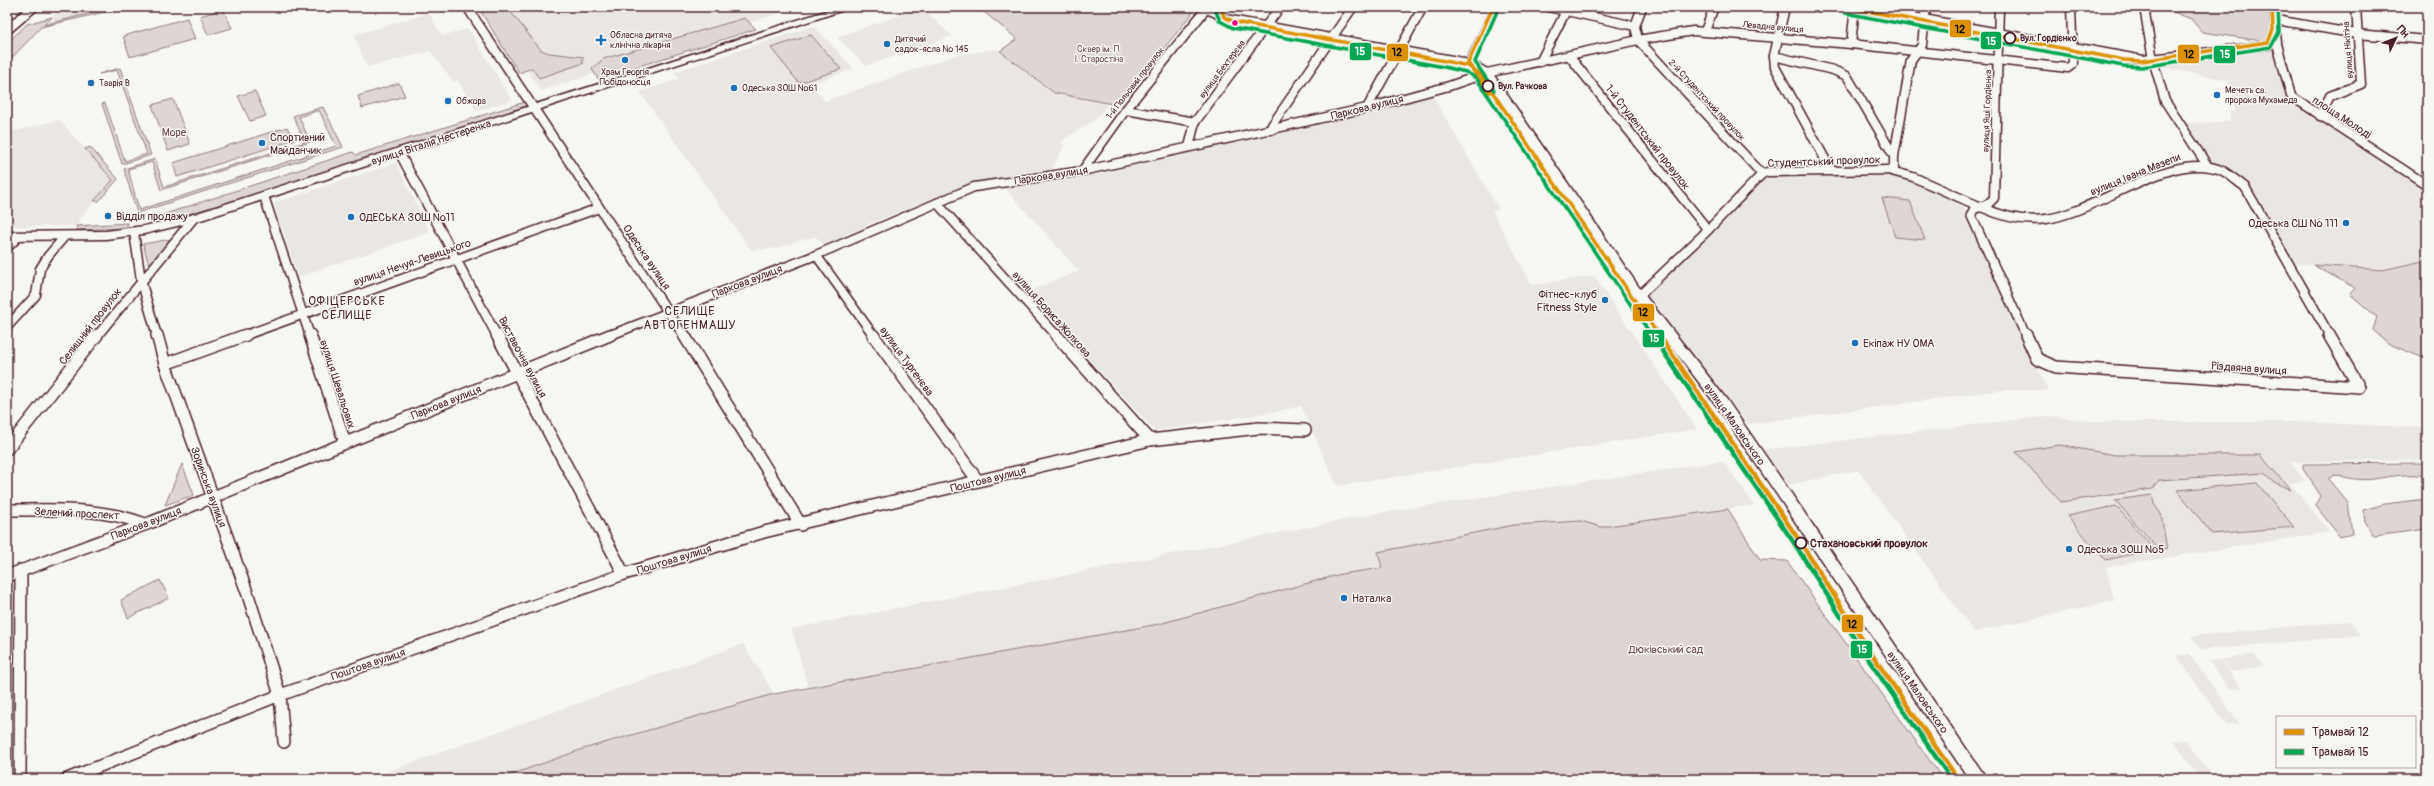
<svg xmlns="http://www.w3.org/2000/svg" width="2434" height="786" viewBox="0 0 2434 786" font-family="Pangolin,sans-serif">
<rect width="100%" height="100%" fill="#f6f6f2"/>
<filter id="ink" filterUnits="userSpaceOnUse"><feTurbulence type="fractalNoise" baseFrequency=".025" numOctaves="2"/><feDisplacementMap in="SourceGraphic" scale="8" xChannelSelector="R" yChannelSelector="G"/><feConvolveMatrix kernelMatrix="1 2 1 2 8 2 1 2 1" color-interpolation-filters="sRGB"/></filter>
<g filter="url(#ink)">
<g fill="#e9e6e3">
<path d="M64,7H115L43,26Z"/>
<path d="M484,7H797L541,91Z"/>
<path d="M921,8L952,36L866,66L837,37Z"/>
<path d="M429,13L442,36L468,29L512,100L476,111L458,80L454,82L430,51L367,67L354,35Z"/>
<path d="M814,26L854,69L810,84L825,101L956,55L997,49L1053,94L1108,104L1095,120L1061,141L1064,146L1052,169L968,184L866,225L867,231L823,244L815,236L773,249L751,250L640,92L679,79L674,72Z"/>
<path d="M2275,49L2286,93L2427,186V260L2383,270L2289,263L2243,184L2230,173L2212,164L2185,123L2230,122V112L2236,111L2227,80L2162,67Z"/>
<path d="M1431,93L1499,210L1492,211L1532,285L1594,276L1697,429L1337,486L1301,406L1279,411L1155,431L1027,292L1079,271L1004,187L1273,135Z"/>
<path d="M59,120L113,180L82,216L76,226H7V133Z"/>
<path d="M396,163L430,232L298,277L274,203Z"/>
<path d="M1885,171L1959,199L2048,390H2002L1748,424L1646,296L1764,176Z"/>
<path d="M2050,416L2099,422H2300L2427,428V459L2290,462L2305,481L2289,483L2330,532L2106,567L2114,601L1974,632L1858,470L1788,485L1762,450Z"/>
<path d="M1723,461L1754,505L1601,527L1581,521L1378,553L1382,568L1341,574L1166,623L808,688L792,629L1385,512Z"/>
<path d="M2350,621L2361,635L2201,650L2191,636Z"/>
<path d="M743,644L774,694L583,749L499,779H367Z"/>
<path d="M2189,654L2239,723L2226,725L2176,655Z"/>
<path d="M2254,654L2264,666L2232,672L2222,660Z"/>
<path d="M2221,660L2241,688L2229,689L2209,661Z"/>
<path d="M2186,740L2213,779H2200L2174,741Z"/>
</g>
<g fill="#ddd6d5" stroke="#947a80" fill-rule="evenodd">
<path d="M114,7H126L41,27L7,63V43L27,24L52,17L44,25Z"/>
<path d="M478,7H507L541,50L549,53L584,57L582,60L584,63L539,78L532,68L519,73Z"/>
<path d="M978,7H1195L1191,15L1118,105L1054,93L1000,51L1017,39Z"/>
<path d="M2161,7H2273L2275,43L2202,32L2191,19Z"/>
<path d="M223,9L232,28L208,35L200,16Z"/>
<path d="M187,18L195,39L130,57L123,36Z"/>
<path d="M745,18L756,29L598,79L592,69L603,59Z"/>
<path d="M811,35L841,69L799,83L771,48Z"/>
<path d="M120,68L151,155L122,164L102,104L105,103L125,161L147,154L117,70L99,74Z"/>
<path d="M399,83L405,96L362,108L358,96Z"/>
<path d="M255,91L266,116L250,121L238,96Z"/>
<path d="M173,99L190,144L168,151L152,105Z"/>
<path d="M528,101V106L258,193L168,220V216L152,221L159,216L353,152L356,155Z"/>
<path d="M323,107L343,147L137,213L124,169L155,159L164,187L305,142L293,116ZM319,110L336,146L139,210L128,169L152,162L161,190L310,142L299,117Z"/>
<path d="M287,127L294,140L177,177L173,163Z"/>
<path d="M90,147L118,179L99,201H94L113,180L85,149Z"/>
<path d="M1882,198L1910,201L1925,240L1895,237Z"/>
<path d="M128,223L126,228L77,230L76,226Z"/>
<path d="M171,239L149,265L143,244Z"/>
<path d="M2427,260V357H2421L2389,344L2373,330L2377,317L2350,294L2355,288L2313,265L2383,270Z"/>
<path d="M2059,445L2115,455H2260L2291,490L2274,482L2264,473L2159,480L2153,489L2061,502L2016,452Z"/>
<path d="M2427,463V476C2408,473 2393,476 2374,479C2361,481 2347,478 2334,475L2328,479L2348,503L2352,534L2340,537L2316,506L2321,496L2303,469V464Z"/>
<path d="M182,464L194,495L165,505Z"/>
<path d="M2257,483L2294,527L2212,534L2177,490Z"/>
<path d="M2152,495L2154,504L2161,514L2167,549L2160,551L2115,500Z"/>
<path d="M2427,499V529L2374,536L2365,521L2363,510L2385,504Z"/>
<path d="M2116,506L2155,550L2105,560L2067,516Z"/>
<path d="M1728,509L1760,560L1787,561L1943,779H499L583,749L774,694L1159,624L1341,574L1382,568L1378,552L1514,525L1581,521L1601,527Z"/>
<path d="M160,580L169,598L128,618L121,600Z"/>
</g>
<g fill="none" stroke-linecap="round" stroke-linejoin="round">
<defs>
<g id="minor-far1">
<path d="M467,7L684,336"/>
<path d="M1548,7L1635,26"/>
<path d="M1642,7L1635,26L1638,40L1762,174"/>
<path d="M1785,7L1774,56L1775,67L1831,170"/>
<path d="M1860,7L2143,60L2277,44"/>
<path d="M2144,7L2153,60L2165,101L2207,165"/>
<path d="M2274,7L2277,44L2291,96L2427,185"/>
<path d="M2276,20L2357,34L2427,40"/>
<path d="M1705,31L1714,7"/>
<path d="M1851,44L1855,7"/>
<path d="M1774,56L1833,70L1847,76L1894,156"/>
<path d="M1570,57L1708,230"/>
<path d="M1540,62L1568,7"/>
<path d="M1470,63L1496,7"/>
<path d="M1367,108L1423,7"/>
<path d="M1126,110L1195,122"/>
<path d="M2320,116L2330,96L2361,84L2356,7"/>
<path d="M1271,130L1272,125L1353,7"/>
<path d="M1189,147L1195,122L1280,7"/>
<path d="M399,152L497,336"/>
<path d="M1082,171L1127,108L1206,9"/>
<path d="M1894,171V156L1911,60L1922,45L1926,7"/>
<path d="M264,196L310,336"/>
<path d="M937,203L1057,336"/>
<path d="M1981,207C2001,216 2024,222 2046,219C2099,212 2171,148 2223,171C2230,175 2238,182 2245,187L2330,336"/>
<path d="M1981,207L1974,209L1971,215L2026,336"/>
<path d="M1981,207L1988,204L1994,198L1999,7"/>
<path d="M134,232L141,280L157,336"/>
<path d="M7,248L19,236"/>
<path d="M816,255L874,336"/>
<path d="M1639,296L1708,230L1762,174L1767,172L1888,170L1913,177L1981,207"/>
<path d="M7,327L36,295L40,269L48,256L65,236"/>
<path d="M97,336L194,218"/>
<path d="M243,336L599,208"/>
<path d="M608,336L816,255L974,187L1082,171L1367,108L1449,86L1487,73L1638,40L1693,31L1851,44L2068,68L2073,64L2071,7"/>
</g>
<g id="minor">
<path d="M157,335L165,364L248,595L280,695L284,742"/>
<path d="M310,335L345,443"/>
<path d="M497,335L624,574"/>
<path d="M684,335L801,525"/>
<path d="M873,335L978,481"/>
<path d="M1056,335L1150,440"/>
<path d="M2026,335L2037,359L2056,367L2359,387L2329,335"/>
<path d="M165,364L246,335"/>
<path d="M7,449L97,335"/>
<path d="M7,510C54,510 100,507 145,524"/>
<path d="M7,576L152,522L610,335"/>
<path d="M20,779L21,570"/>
<path d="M67,779L280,695L624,574L764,532L1150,440L1259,428L1305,430"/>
</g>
<path id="tertiary" d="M1201,7H1211L1226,15L1458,57L1477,63L1491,71L1643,293L1727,400L1987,779H1969L1717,406L1635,299L1483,75L1471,67L1456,63L1224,20L1208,14Z"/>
<path id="secondary" d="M838,7H853L198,221L144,234L106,239L7,240V232L106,231L144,226L191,215Z"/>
<path id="primary" d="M27,7H40L11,32L7,34V24Z"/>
</defs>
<use href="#minor-far1" stroke="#4a1f2b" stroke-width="11"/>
<use href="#minor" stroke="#4a1f2b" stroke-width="14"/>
<use href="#tertiary" stroke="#4a1f2b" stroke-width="3"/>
<use href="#secondary" stroke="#4a1f2b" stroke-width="3"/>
<use href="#primary" stroke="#4a1f2b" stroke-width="3"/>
<use href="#minor-far1" stroke="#f6f6f2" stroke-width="8"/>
<use href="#minor" stroke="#f6f6f2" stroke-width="11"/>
<use href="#tertiary" fill="#f6f6f2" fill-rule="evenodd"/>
<use href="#secondary" fill="#f6f6f2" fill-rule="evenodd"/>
<use href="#primary" fill="#f6f6f2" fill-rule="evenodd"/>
<defs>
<g id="tram-1-far1">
<path d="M1221,7L1224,17L1235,22L1445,61L1468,66L1480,74L1659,336"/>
<path d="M1846,7L2124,60L2142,61L2268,42L2273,30L2272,7"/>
<path d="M1489,93L1468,63L1493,7"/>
</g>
<path id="tram-1" d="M1659,335L1799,540L1871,653L1958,779"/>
<g id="tram-2-far1">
<path d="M1215,9L1220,21L1233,28L1444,67L1466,72L1476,78L1652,336"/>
<path d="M1845,13L2123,66L2142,67L2271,47L2279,32L2278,7"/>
<path d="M1494,90L1475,62L1498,9"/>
</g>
<path id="tram-2" d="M1652,335L1794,543L1866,656L1951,779"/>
</defs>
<use href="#tram-1-far1" stroke="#f6f6f2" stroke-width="6"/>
<use href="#tram-1" stroke="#f6f6f2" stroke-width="8"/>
<use href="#tram-2-far1" stroke="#f6f6f2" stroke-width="6"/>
<use href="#tram-2" stroke="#f6f6f2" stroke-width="8"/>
<use href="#tram-1-far1" stroke="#dd9206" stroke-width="3.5"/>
<use href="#tram-1" stroke="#dd9206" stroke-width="4.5"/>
<use href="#tram-2-far1" stroke="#00a651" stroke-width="3.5"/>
<use href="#tram-2" stroke="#00a651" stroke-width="4.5"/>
</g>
</g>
<circle fill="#e5007d" stroke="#f6f6f2" stroke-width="1.5" cx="1235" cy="23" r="3.5"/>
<g fill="#f6f6f2" stroke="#4a1f2b" stroke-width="2">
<circle cx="2010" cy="38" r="5.5"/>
<circle cx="1488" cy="86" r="5.5"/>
<circle cx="1801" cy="543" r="5.5"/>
</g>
<g fill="#1f6fb2" stroke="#f6f6f2" stroke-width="1.5">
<path d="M599 34h4v4h4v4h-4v4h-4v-4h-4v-4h4z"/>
<circle cx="887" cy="44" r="4"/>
<circle cx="625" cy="60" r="4"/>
<circle cx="91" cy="83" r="4"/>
<circle cx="734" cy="88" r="4"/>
<circle cx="2217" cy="95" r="4"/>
<circle cx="448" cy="101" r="4"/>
<circle cx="262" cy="143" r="4"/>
<circle cx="108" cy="216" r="4"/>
<circle cx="351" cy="217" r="4"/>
<circle cx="2346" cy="223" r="4"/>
<circle cx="1605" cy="300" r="4"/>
<circle cx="1855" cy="343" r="4"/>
<circle cx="2069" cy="549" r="4"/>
<circle cx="1344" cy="598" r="4"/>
</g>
<g text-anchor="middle" stroke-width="3" stroke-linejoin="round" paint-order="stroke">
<g font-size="9" fill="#4a1f2b" stroke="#f6f6f2">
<text transform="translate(1773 27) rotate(5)" y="3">Левадна вулиця</text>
<text transform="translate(2348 50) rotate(-94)" y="3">вулиця Нікітіна</text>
<text transform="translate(1222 69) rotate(-53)" y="3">вулиця Бехтерєва</text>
<text transform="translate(1135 83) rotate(-52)" y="3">1-й Польовий провулок</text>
<text transform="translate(1707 100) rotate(47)" y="3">2-й Студентський провулок</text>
<text transform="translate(1987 111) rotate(-88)" y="3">вулиця Яші Гордієнка</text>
</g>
<g font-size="9" fill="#4a1f2b" stroke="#f6f6f2" text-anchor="start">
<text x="610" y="38">Обласна дитяча<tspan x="610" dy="10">клінічна лікарня</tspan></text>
<text x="895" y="42">Дитячий<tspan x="895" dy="10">садок-ясла № 145</tspan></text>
<text x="625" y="75" text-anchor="middle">Храм Георгія<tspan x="625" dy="10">Побідоносця</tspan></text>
<text x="99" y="86">Таврія В</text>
<text x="742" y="91">Одеська ЗОШ №61</text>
<text x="2225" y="93">Мечеть св.<tspan x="2225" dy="10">пророка Мухамеда</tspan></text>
<text x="456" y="104">Обжора</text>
</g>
<g font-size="9" font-weight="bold" fill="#4a1f2b" stroke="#f6f6f2" text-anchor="start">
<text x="2020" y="41">Вул. Гордієнко</text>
<text x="1498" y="89">Вул. Рачкова</text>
</g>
<g font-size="9" fill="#6f4d56" stroke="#f6f6f2">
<text x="1099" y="52">Сквер ім. П.<tspan x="1099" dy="10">І. Старостіна</tspan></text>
</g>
<g font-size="11" fill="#4a1f2b" stroke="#f6f6f2">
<text transform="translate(1367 107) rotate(-14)" y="4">Паркова вулиця</text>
<text transform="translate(2342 117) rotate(33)" y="4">площа Молоді</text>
<text transform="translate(1648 137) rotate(52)" y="4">1-й Студентський провулок</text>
<text transform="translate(431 142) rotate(-18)" y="4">вулиця Віталія Нестеренка</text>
<text transform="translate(1824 161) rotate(-2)" y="4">Студентський провулок</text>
<text transform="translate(2135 174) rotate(-22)" y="4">вулиця Івана Мазепи</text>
<text transform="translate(1051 175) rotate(-9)" y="4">Паркова вулиця</text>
<text transform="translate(647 257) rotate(56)" y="4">Одеська вулиця</text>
<text transform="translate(412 262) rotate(-19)" y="4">вулиця Нечуя-Левицького</text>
<text transform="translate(747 281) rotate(-21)" y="4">Паркова вулиця</text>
<text transform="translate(1052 314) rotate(48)" y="4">вулиця Бориса Жолкова</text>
<text transform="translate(90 326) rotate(-52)" y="4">Селищний провулок</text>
<text transform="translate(523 357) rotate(62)" y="4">Виставочна вулиця</text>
<text transform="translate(907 361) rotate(54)" y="4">вулиця Тургенєва</text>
<text transform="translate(2249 368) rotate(4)" y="4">Різдвяна вулиця</text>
<text transform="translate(338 384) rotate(72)" y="4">вулиця Шевальових</text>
<text transform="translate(446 402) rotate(-22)" y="4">Паркова вулиця</text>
<text transform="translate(1735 424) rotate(55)" y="4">вулиця Маловського</text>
<text transform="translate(988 479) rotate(-14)" y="4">Поштова вулиця</text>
<text transform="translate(209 487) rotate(70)" y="4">Зоринська вулиця</text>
<text transform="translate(77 513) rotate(3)" y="4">Зелений проспект</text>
<text transform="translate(146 523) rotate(-21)" y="4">Паркова вулиця</text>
<text transform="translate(674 559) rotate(-17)" y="4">Поштова вулиця</text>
<text transform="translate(368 664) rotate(-19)" y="4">Поштова вулиця</text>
<text transform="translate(1918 692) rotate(55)" y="4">вулиця Маловського</text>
</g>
<g font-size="11" fill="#6f4d56" stroke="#f6f6f2">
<text x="174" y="136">Море</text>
<text x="1666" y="653">Дюківський сад</text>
</g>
<g font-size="11" fill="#4a1f2b" stroke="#f6f6f2" text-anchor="start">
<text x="270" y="141">Спортивний<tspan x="270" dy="13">Майданчик</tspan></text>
<text x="116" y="220">Відділ продажу</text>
<text x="359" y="221">ОДЕСЬКА ЗОШ №11</text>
<text x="2338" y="227" text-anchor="end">Одеська СШ № 111</text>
<text x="1597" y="298" text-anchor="end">Фітнес-клуб<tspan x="1597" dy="13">Fitness Style</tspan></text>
<text x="1863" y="347">Екіпаж НУ ОМА</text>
<text x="2077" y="553">Одеська ЗОШ №5</text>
<text x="1352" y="602">Наталка</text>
</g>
<g font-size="11" font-weight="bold" fill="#4a1f2b" stroke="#f6f6f2" text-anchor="start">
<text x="1810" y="547">Стахановський провулок</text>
</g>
<g font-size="12" letter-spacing="1" fill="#4a1f2b" stroke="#f6f6f2">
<text x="347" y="305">ОФІЦЕРСЬКЕ<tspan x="347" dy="14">СЕЛИЩЕ</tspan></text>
<text x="690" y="315">СЕЛИЩЕ<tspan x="690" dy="14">АВТОГЕНМАШУ</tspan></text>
</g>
</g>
<g stroke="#f6f6f2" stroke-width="1.5">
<rect x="1949" y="19" width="23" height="19" rx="4" fill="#dd9206"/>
<rect x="1980" y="31" width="22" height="19" rx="4" fill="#00a651"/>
<rect x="1349" y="42" width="23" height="19" rx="4" fill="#00a651"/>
<rect x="1386" y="43" width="23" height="19" rx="4" fill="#dd9206"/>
<rect x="2177" y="44" width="23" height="20" rx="4" fill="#dd9206"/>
<rect x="2213" y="45" width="23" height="19" rx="4" fill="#00a651"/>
<rect x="1632" y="303" width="23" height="19" rx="4" fill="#dd9206"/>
<rect x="1642" y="329" width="23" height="19" rx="4" fill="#00a651"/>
<rect x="1841" y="614" width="23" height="19" rx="4" fill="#dd9206"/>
<rect x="1850" y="640" width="23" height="19" rx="4" fill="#00a651"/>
</g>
<g font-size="11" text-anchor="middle" font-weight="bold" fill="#fff">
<text x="1991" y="45">15</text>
<text x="1360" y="55">15</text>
<text x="2225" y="58">15</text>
<text x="1654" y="342">15</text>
<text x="1862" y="653">15</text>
</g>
<g font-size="11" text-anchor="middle" font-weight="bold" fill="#111">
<text x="1960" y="33">12</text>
<text x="1397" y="56">12</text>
<text x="2189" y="58">12</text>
<text x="1643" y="316">12</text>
<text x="1852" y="628">12</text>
</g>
<rect width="2434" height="786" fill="none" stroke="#f6f6f2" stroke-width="24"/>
<rect x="12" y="12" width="2410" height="762" fill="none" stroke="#4a1f2b" stroke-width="1.5" filter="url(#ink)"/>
<rect x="2276" y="716" width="140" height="52" fill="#f6f6f2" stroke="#b1a0a2"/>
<rect x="2284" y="729" width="20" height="6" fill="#dd9206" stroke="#b1a0a2"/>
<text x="2312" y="736" font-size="12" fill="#4a1f2b">Трамвай 12</text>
<rect x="2284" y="749" width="20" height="6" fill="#00a651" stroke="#b1a0a2"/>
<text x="2312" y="756" font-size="12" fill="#4a1f2b">Трамвай 15</text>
<g transform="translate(2396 38) rotate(47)" stroke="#f6f6f2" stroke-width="3" paint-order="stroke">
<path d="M0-3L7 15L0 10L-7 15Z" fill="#4a1f2b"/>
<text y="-6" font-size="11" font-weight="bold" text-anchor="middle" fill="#4a1f2b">Пн</text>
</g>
</svg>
